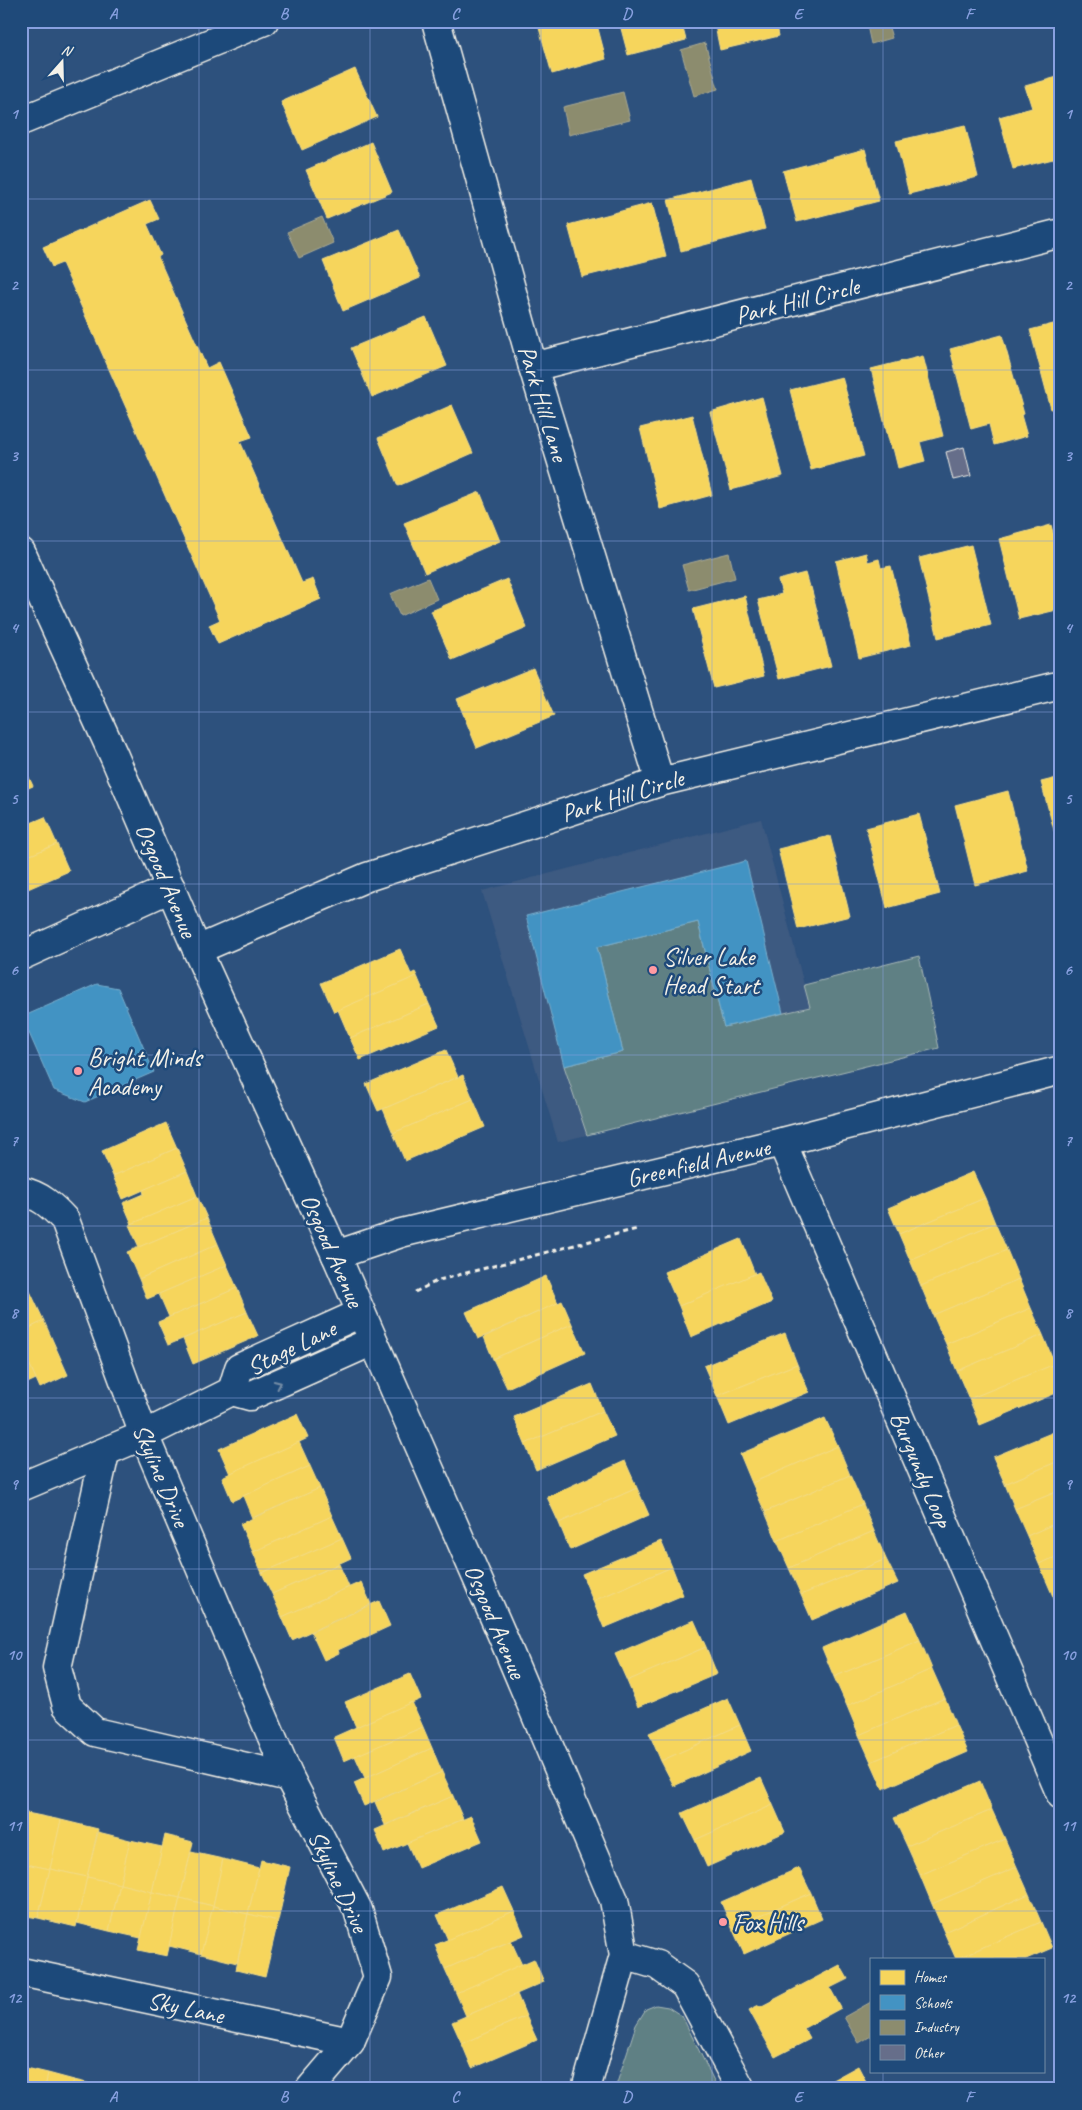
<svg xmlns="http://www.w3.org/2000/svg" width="1082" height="2110" viewBox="0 0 1082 2110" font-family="Caveat,sans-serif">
<rect width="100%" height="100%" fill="#2d517d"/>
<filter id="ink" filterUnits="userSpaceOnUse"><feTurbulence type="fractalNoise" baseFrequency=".02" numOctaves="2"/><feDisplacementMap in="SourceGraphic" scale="10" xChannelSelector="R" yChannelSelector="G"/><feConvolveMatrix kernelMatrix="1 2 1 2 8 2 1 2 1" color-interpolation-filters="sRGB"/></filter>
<g filter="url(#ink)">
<path fill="#3e5a81" d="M761,819L804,985L919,956L939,1048L558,1142L482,891Z"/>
<g fill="#5e8084" stroke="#a9b8b6">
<path d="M698,922L724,1027L810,1007L804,985L919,956L939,1048L587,1135L564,1066L623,1052L597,947Z"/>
<path d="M656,2005L668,2007L682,2016L718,2089H615L636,2025L646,2009Z"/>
</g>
<g fill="#f6d55c" stroke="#f5dd86">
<path d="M537,21H596L606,59L552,74Z"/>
<path d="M619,21H681L686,40L628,55Z"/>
<path d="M714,21H776L779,36L720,50Z"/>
<path d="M355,69L377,117L302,150L281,102Z"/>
<path d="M1061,76V157L1013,169L999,117L1032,108L1025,86Z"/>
<path d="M965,125L978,177L909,194L896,141Z"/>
<path d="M371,142L392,192L327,219L306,170Z"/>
<path d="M865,149L879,201L797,222L783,171Z"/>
<path d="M751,178L765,229L681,251L668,200Z"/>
<path d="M150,200L159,219L147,224L161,255L158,257L207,368L219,362L252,437L240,441L302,583L313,579L321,599L218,644L209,625L220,620L62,263L52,267L43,247Z"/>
<path d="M652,203L666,256L582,277L568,225Z"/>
<path d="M399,230L420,278L343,311L323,261Z"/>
<path d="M426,317L447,366L372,397L351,348Z"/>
<path d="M1061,322V407L1051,409L1030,330Z"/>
<path d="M1002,335L1024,414L1021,415L1027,436L994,445L989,424L971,429L950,349Z"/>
<path d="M923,356L943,436L920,442L925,461L898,468L893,448L891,449L871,369Z"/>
<path d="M842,377L864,456L811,470L790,390Z"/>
<path d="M762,397L783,476L731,490L710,412Z"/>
<path d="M452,405L473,453L398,486L378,438Z"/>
<path d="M692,415L712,495L660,509L640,428Z"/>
<path d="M480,492L500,541L425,573L404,523Z"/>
<path d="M1051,525L1061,563V609L1019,619L999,539Z"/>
<path d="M971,545L991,625L938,638L919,558Z"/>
<path d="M866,553L868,562L879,559L881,568L891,566L911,645L859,658L836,561Z"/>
<path d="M805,573L809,587H811L831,666L779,679L758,600L782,594L778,580Z"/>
<path d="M507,579L527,628L452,660L431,611Z"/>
<path d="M745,596L764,676L714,688L693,609Z"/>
<path d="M533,668L554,716L477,748L457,699Z"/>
<path d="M21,760L33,786L21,791Z"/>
<path d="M1061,777V856L1041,782Z"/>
<path d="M1008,791L1028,871L975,885L955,805Z"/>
<path d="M919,814L940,894L887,908L866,828Z"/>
<path d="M45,817L57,844L21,859V827Z"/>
<path d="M830,836L850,916L798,929L778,849Z"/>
<path d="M57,844L69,871L21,892V859Z"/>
<path d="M400,949L411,974L415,972L417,976L334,1012L321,983Z"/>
<path d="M417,976L429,1004L350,1038L338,1010Z"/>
<path d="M429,1004L439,1026L360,1060L350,1038Z"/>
<path d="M446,1050L458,1077L378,1111L366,1084Z"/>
<path d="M463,1075L473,1099L393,1133L383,1109Z"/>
<path d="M473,1099L485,1127L405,1161L393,1133Z"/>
<path d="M166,1123L177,1148L113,1176L102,1151Z"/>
<path d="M177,1148L187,1171L123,1199L113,1176Z"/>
<path d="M187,1171L197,1196L132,1224L123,1203L144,1194L143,1190Z"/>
<path d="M973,1172L985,1198L899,1234L888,1208Z"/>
<path d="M197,1196L207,1218L139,1247L129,1225Z"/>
<path d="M985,1198L995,1223L910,1260L899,1234Z"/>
<path d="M207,1218L218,1244L139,1279L127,1252Z"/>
<path d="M995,1223L1007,1250L921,1286L910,1260Z"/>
<path d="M741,1239L755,1274L679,1306L664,1272Z"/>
<path d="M218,1244L227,1265L147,1299L139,1279Z"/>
<path d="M1007,1250L1019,1279L933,1315L921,1286Z"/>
<path d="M227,1265L237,1288L169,1317L159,1294Z"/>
<path d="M21,1272L44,1321L21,1332Z"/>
<path d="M759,1272L772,1302L691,1337L679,1306Z"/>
<path d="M546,1276L558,1303L478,1339L466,1312Z"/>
<path d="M1019,1279L1031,1308L946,1344L933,1315Z"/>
<path d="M237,1288L247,1312L168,1345L158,1322Z"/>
<path d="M562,1301L572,1324L493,1359L484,1337Z"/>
<path d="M1031,1308L1043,1335L957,1371L946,1344Z"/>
<path d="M247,1312L258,1336L193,1364L183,1339Z"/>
<path d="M44,1321L68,1375L40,1388L21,1345V1332Z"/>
<path d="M572,1324L585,1353L507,1388L493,1359Z"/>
<path d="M785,1333L797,1364L717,1396L704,1366Z"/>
<path d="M1043,1335L1055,1364L969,1399L957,1371Z"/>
<path d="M21,1345L36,1379L21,1386Z"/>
<path d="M797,1364L809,1392L729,1425L717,1396Z"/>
<path d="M1055,1364L1061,1377V1391L980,1425L969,1399Z"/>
<path d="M592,1384L603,1411L525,1444L514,1417Z"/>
<path d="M603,1411L615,1436L536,1470L525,1444Z"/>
<path d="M297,1414L308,1438L230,1474L219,1449Z"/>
<path d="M825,1418L838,1446L752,1483L740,1454Z"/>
<path d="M1061,1429V1460L1005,1484L993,1457Z"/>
<path d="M299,1442L310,1466L232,1501L222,1477Z"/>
<path d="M838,1446L850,1475L765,1512L752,1483Z"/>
<path d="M1061,1460V1490L1015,1509L1005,1484Z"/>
<path d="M625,1461L637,1488L559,1523L547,1497Z"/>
<path d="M310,1466L320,1488L252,1518L243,1496Z"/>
<path d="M850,1475L863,1504L777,1541L765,1512Z"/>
<path d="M320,1488L332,1516L253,1552L240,1524Z"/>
<path d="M637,1488L649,1515L570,1550L559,1523Z"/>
<path d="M1061,1490V1521L1027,1536L1015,1509Z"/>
<path d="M863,1504L874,1531L789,1568L777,1541Z"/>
<path d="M332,1516L342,1538L262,1573L253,1552Z"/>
<path d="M1061,1521V1555L1039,1564L1027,1536Z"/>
<path d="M874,1531L886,1559L801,1595L789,1568Z"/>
<path d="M342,1538L351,1558L272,1594L262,1573Z"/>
<path d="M661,1541L672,1567L593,1601L582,1574Z"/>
<path d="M1061,1555V1590L1052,1594L1039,1564Z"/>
<path d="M886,1559L898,1583L812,1620L801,1595Z"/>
<path d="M339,1564L349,1587L282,1617L272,1594Z"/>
<path d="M672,1567L683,1595L604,1628L593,1601Z"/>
<path d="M361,1582L371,1604L292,1640L282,1617Z"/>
<path d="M1061,1590V1615L1052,1594Z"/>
<path d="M379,1601L390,1626L338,1650L339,1653L324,1660L311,1632Z"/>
<path d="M907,1611L920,1640L834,1677L822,1648Z"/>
<path d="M694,1620L706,1647L627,1681L615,1654Z"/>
<path d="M920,1640L932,1669L847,1706L834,1677Z"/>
<path d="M706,1647L717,1674L638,1707L627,1681Z"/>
<path d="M932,1669L945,1698L859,1735L847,1706Z"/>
<path d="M410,1674L421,1699L356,1727L345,1702Z"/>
<path d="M728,1698L740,1725L661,1761L649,1733Z"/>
<path d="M945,1698L956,1725L871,1762L859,1735Z"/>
<path d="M412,1702L423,1727L344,1761L334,1737Z"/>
<path d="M740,1725L751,1751L674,1786L661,1761Z"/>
<path d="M956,1725L968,1752L883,1789L871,1762Z"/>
<path d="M423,1727L432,1748L365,1778L355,1756Z"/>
<path d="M432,1748L442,1772L364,1806L354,1783Z"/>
<path d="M442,1772L453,1796L385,1825L375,1802Z"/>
<path d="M761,1778L773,1805L695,1840L682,1813Z"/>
<path d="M980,1781L992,1810L907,1846L894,1818Z"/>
<path d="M453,1796L463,1819L384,1853L375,1830Z"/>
<path d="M773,1805L785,1832L707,1867L695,1840Z"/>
<path d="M992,1810L1005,1839L920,1875L907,1846Z"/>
<path d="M22,1812L61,1820L50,1869L21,1863Z"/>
<path d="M471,1816L482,1841L418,1868L407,1843Z"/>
<path d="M61,1820L98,1829L87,1877L50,1869Z"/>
<path d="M98,1832L130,1840L120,1884L87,1877Z"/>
<path d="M165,1835L193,1842L180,1898L152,1892Z"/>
<path d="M1005,1839L1017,1867L932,1904L920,1875Z"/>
<path d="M130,1840L162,1847L152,1892L120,1884Z"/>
<path d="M191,1852L223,1859L213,1906L180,1898Z"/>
<path d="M223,1859L259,1868L248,1914L213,1906Z"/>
<path d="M261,1860L290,1867L278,1921L248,1914Z"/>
<path d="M21,1863L50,1869L38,1918L21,1915Z"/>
<path d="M1017,1867L1029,1894L944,1932L932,1904Z"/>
<path d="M799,1868L811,1893L732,1928L721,1902Z"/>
<path d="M50,1869L87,1877L76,1927L38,1918Z"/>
<path d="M87,1877L120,1884L109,1931L77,1923Z"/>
<path d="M120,1884L152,1892L141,1938L109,1931Z"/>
<path d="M503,1887L514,1911L448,1940L437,1915Z"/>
<path d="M152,1892L180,1898L167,1956L138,1950Z"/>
<path d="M811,1893L822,1919L744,1954L732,1928Z"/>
<path d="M1029,1894L1041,1922L956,1959L944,1932Z"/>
<path d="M180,1898L213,1906L202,1954L169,1946Z"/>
<path d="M213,1906L248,1914L237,1963L201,1954Z"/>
<path d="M514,1911L524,1935L445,1969L435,1945Z"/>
<path d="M248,1914L278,1921L265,1977L236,1970Z"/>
<path d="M1041,1922L1052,1948L1026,1959H956Z"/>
<path d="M511,1941L522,1965L456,1993L445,1969Z"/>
<path d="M534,1959L544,1982L466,2016L456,1993Z"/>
<path d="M840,1965L848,1979L830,1988L841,2008L804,2028L810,2039L775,2057L749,2010L759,2005L760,2007Z"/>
<path d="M517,1994L526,2016L462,2044L452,2022Z"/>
<path d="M526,2016L537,2040L472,2068L462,2044Z"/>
<path d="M858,2066L870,2089H816Z"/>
<path d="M22,2067L48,2073L45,2089H21Z"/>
<path d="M48,2073L74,2080L71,2089H45Z"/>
<path d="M74,2080L96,2085V2089H71Z"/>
</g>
<g fill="#4393c3" stroke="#78afce">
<path d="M746,861L783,1013L724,1027L698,922L597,947L623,1052L564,1066L526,916Z"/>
<path d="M97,984L118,988L154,1072L85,1102L54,1090L22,1017Z"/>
</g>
<g fill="#8c8c6e" stroke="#abaa93">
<path d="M866,21H887L892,38L871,44Z"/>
<path d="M705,43L718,89L694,96L681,50Z"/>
<path d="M623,92L630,120L569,135L563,107Z"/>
<path d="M322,217L333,243L299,258L287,232Z"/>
<path d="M729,553L735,578L689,590L682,565Z"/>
<path d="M428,578L437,599L400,616L390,594Z"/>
<path d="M871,2002V2036L859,2043L844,2017Z"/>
</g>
<path fill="#666e8a" stroke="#f4f1e8" d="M964,447L971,476L953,480L946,452Z"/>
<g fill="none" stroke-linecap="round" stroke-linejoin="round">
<defs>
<g id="minor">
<path d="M436,21L533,367L660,782"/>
<path d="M21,121L264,21"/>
<path d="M533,367L1061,233"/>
<path d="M21,552L114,756L197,950L336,1255L502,1635L614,1900L624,1955L586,2089"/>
<path d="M197,950L367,877L660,782L1061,685"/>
<path d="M21,956L171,888"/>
<path d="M782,1142L1061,1795"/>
<path d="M21,1191C40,1195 52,1206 65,1220L144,1435L289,1777L358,1910L378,1977L350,2042L310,2089"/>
<path d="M336,1255L401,1233L782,1142L1061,1070"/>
<path d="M232,1391L239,1368L361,1313"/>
<path d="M105,1453L57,1668L67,1706L95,1732L289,1777"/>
<path d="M21,1487L144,1435L232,1391L250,1396L373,1341"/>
<path d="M624,1955L657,1965L685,1985L741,2089"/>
<path d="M21,1972L350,2042"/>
</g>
</defs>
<use href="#minor" stroke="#f4f1e8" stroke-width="31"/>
<path stroke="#f4f1e8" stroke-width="3" stroke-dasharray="5 4" stroke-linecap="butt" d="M415,1292L439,1280L637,1229"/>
<use href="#minor" stroke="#1f4a7a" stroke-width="28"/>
</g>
<defs><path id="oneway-chevron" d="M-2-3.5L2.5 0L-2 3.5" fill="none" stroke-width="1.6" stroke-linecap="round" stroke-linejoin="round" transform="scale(1.25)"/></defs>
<use stroke="#748da6" href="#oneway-chevron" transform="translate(278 1384) rotate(-25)"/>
</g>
<path fill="none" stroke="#88a0e0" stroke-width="1" stroke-opacity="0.55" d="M199,21V2089M370,21V2089M541,21V2089M712,21V2089M883,21V1959M21,199H1061M21,370H1061M21,541H1061M21,712H1061M21,884H1061M21,1055H1061M21,1226H1061M21,1398H1061M21,1569H1061M21,1740H1061M21,1911H1061M883,2071V2089"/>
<g fill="#ff9aa2" stroke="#1f4a7a" stroke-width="2">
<circle cx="653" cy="970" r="5"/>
<circle cx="78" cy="1071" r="5"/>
<circle cx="723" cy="1922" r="5"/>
</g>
<g text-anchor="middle" stroke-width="5" stroke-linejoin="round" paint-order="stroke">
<g font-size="25" fill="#f4f1e8" stroke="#1f4a7a">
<text transform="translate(797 300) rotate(-14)" y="9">Park Hill Circle</text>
<text transform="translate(544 403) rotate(73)" y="9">Park Hill Lane</text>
<text transform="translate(622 795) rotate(-17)" y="9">Park Hill Circle</text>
<text transform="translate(167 880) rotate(67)" y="9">Osgood Avenue</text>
<text transform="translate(698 1162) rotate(-13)" y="9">Greenfield Avenue</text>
<text transform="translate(333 1250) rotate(66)" y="9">Osgood Avenue</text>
<text transform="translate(291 1347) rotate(-26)" y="9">Stage Lane</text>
<text transform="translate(922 1469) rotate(67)" y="9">Burgundy Loop</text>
<text transform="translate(162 1475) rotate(67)" y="9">Skyline Drive</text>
<text transform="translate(496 1621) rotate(67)" y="9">Osgood Avenue</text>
<text transform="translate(339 1881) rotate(65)" y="9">Skyline Drive</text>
<text transform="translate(186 2007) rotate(12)" y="9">Sky Lane</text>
</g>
<g font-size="25" fill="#f4f1e8" stroke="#1f4a7a" text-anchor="start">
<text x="663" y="965">Silver Lake<tspan x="663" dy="29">Head Start</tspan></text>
<text x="88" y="1066">Bright Minds<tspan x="88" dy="29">Academy</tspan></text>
<text x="733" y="1931">Fox Hills</text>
</g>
</g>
<rect width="1082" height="2110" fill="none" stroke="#1f4a7a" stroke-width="55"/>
<rect x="870" y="1958" width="175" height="115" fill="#1f4a7a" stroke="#748da6"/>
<rect x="880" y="1970" width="25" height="15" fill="#f6d55c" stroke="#748da6"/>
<text x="914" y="1982" font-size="15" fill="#f4f1e8">Homes</text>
<rect x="880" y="1995" width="25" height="15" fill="#4393c3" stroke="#748da6"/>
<text x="914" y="2008" font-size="15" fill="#f4f1e8">Schools</text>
<rect x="880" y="2020" width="25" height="15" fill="#8c8c6e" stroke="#748da6"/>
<text x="914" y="2032" font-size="15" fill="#f4f1e8">Industry</text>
<rect x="880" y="2045" width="25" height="15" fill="#666e8a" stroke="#748da6"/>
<text x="914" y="2058" font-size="15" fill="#f4f1e8">Other</text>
<g transform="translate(62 62) rotate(20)" stroke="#1f4a7a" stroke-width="4" paint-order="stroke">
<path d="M0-4L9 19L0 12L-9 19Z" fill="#f4f1e8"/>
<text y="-8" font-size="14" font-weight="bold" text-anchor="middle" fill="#f4f1e8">N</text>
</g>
<rect x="28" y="28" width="1026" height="2054" fill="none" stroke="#88a0e0" stroke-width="2"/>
<g font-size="16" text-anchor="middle" font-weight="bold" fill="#88a0e0">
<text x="113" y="19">A</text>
<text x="284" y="19">B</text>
<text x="455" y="19">C</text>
<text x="627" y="19">D</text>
<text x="798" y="19">E</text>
<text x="969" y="19">F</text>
<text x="14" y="119">1</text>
<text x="1068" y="119">1</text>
<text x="14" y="290">2</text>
<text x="1068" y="290">2</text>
<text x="14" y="461">3</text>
<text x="1068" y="461">3</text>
<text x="14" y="633">4</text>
<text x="1068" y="633">4</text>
<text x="14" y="804">5</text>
<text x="1068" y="804">5</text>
<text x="14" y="975">6</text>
<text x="1068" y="975">6</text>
<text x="14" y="1146">7</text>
<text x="1068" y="1146">7</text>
<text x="14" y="1318">8</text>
<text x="1068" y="1318">8</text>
<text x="14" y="1489">9</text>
<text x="1068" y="1489">9</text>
<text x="14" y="1660">10</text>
<text x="1068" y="1660">10</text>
<text x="14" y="1831">11</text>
<text x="1068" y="1831">11</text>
<text x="14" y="2003">12</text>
<text x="1068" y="2003">12</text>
<text x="113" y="2102">A</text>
<text x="284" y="2102">B</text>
<text x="455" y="2102">C</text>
<text x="627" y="2102">D</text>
<text x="798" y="2102">E</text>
<text x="969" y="2102">F</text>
</g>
</svg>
